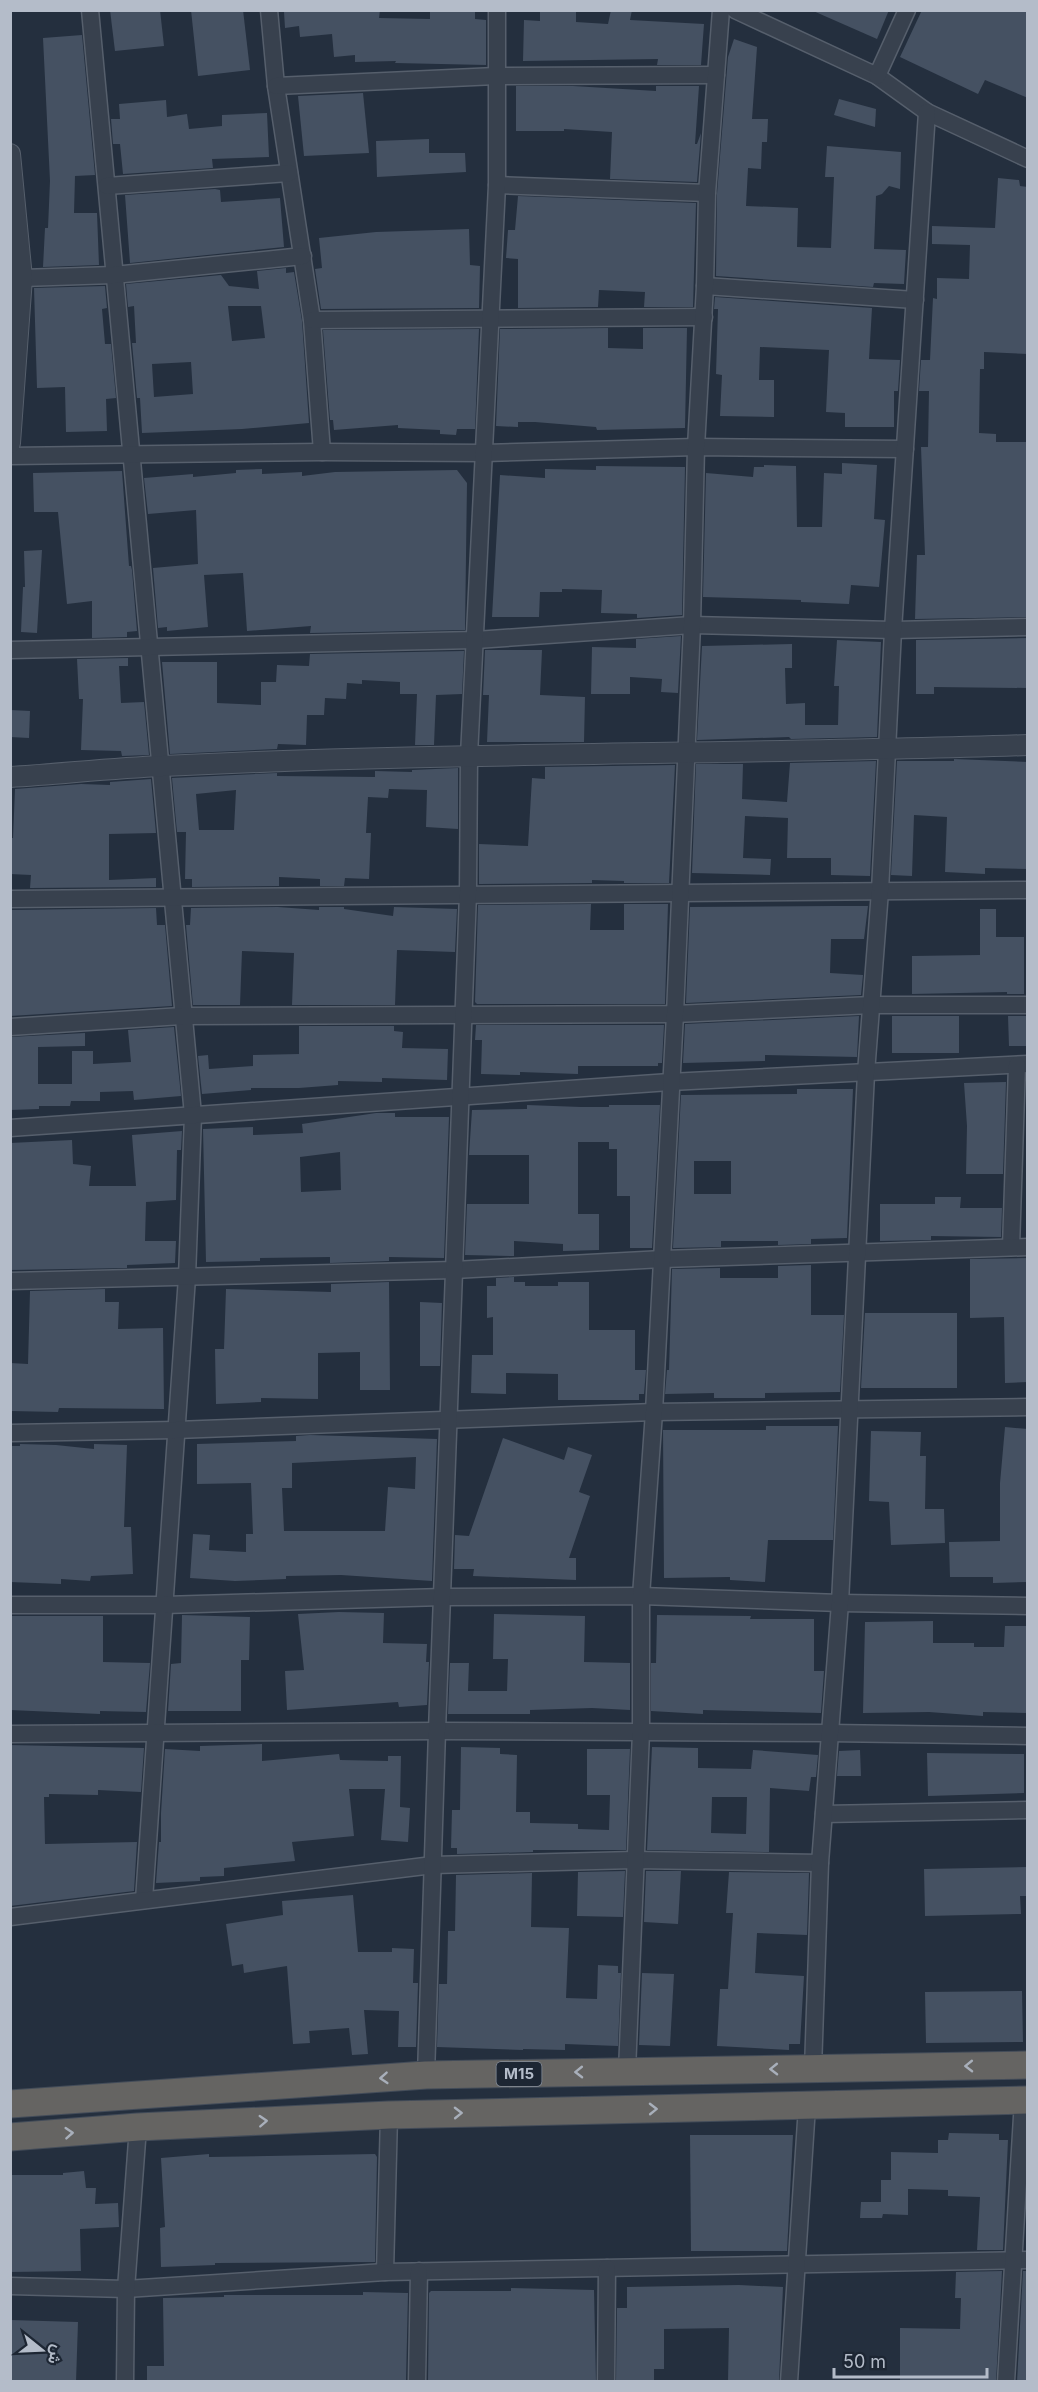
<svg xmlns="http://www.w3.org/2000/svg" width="1038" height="2392" viewBox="0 0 1038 2392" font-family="Inter,Vazirmatn,sans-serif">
<rect width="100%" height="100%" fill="#242f3e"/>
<g fill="#455162" fill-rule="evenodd">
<path d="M110,10H160L164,46L115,51Z"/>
<path d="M191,10H243L250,70L198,76Z"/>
<path d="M299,10H380L379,18L430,19V10H475V19L486,20V65L395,63L396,61L355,62V55L334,57L332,34L300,37L299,26L285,28L284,12Z"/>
<path d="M540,10H576V22L608,24L611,10H632L630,20L704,24L701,65H657L658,59L523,61L524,20L540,21Z"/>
<path d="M811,10H889L877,39Z"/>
<path d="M922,10H1028V98L985,80L978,94L900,57Z"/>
<path d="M82,35L95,175L75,176L74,213H97L99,265L43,267L45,228H48L50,181L43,38Z"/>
<path d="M734,39L757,47L752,119H768L767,142H762L761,169L748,168L746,206L798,208L797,247L831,248L834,177H825L827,146L901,152L900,189L889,186L882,194L876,196L874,249L906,250L904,284L874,283L873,287L716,276L717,194L728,57Z"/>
<path d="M516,86H573L656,91V86H699L695,144H697L701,133L697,182L610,179L612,132L564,129V131H516Z"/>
<path d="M363,93L369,153L304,156L298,96Z"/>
<path d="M839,99L876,109L875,127L834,115Z"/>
<path d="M166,100L167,117L187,114L189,129L222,126V115L267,113L269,157L212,159L213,168L123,174L120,144H113L111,119H120L119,104Z"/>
<path d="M429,139V153H465L466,172L377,177L376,141Z"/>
<path d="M998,178L1019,180L1020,186L1028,187V354L984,352V369H980L979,433L996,434V442H1028V617L915,619L917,555H925L921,447H928L929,391H919L921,360H930L933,298L937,299V278L969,279L970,245L932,244V226L995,228Z"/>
<path d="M215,189L220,190L221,202L280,198L284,247L130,263L125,195Z"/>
<path d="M518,196L696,203L693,307H644L645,292L599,290L598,307L518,308V259L506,258L508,230H515Z"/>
<path d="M469,229L470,265L480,266L479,308L321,309L315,269L322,268L319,238L376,232Z"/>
<path d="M286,268V273L294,272L302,321L309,423L242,429L142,433L140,398H137L132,343H136L134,306L128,307L126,284L221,275L229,286L259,289L257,271ZM228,306H261L265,338L232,341ZM191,362L193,394L154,397L152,364Z"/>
<path d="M105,286L107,308L102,309L105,344H111L116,398L106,399L107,431L66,432L65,387L37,388L34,288Z"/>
<path d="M715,297L872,308L869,359L900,360L898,391H894V427H845V413L826,412L829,350L760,347L759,380H774V417L720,416L722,375L716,374L718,309H714Z"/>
<path d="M608,328V348L643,349V328H687L685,428L597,430L596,427L535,422H518V427L496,426L500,329Z"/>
<path d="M479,329L475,429H457L456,435L440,434V430L398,428V425L334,430L333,420H330L323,330Z"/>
<path d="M842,463L877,465L874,519L885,520L879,587L851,585L849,604L801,602V600L703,597L706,473L753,477L754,467H764V465L796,466L797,527H822L824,473L842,474Z"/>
<path d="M596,466L685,467L682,615L637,618V614L601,613L602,590L562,589V592H540L539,617H492L500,475L545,478V469L596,470Z"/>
<path d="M262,469V474L302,472V476L335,472L457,470L467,483L465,630L310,633L311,626L247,631L243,573L204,575L208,627L167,631V627L158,628L153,568L198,564L196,510L148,514L144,478L193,474V477L236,473V470Z"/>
<path d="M122,471L129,566H131L132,570L137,631L127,632V637L92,638V601L67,604L58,512H34L33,473Z"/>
<path d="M42,550L37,633L21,632L23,587H25L24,551Z"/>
<path d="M681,636L678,693L661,692L662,679L630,677V694H591L592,647L636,648V639Z"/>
<path d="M1028,638V688L934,687V694H916V640Z"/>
<path d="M837,640L881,642L877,737L791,739L789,737L697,740L702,646L792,644V668H785L786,704L805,703V725H838L839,686H834Z"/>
<path d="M485,650H542L540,695L585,697L584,742H487L489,695H483Z"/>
<path d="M464,651L462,694L436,695L434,745H415L417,694H400V682L362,680V684L347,683L346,699L325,698L324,715H307L306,745L278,744L277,749L170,754L162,662H217V703L261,705V682H276L277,665L309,666L310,654Z"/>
<path d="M128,658V666H119L121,703L144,702L149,755L122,756L121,751L81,750L83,699H79L77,659Z"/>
<path d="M10,710L30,711L29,738L10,737Z"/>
<path d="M954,759L1028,762V869L985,868V874L945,872L947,817L914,815L912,876L891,875L897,761H954Z"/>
<path d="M876,761L870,876L831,875V858H787L788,818L745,816L743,858L771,859L770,875L692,873L696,764H743L742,799L787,802L790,763Z"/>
<path d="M675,765L669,883H624V881L592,880V883L479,884V844L528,846L532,778L545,779V767Z"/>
<path d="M458,768V829L426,827L427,790L389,789L388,798L368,797L366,833H371L369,879L345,878L344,886H320V879L279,877V886L192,887V879H185L186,832H177L172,778L277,773V776L375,777V771L412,772V770ZM236,790L234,830H199L196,794Z"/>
<path d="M151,779L156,833L109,834V880L156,878V887L30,888L31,875L10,874V838H13L15,789L81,784L110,785V782Z"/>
<path d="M591,904L590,930H624V904H668L665,1004H477L475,1002L478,905Z"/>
<path d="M835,906H868L864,939H831L830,973L863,975L861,995L686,1003L690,907Z"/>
<path d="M278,907L319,910V907H344V909L393,916L394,907L457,909L455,952L397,950L395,1005H292L294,953L242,951L240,1005H193L186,925H190L191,908Z"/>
<path d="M156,908L157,925H165L172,1006L10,1016V910Z"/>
<path d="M980,909H996V937H1024V994H1007V992L912,994V956L980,955Z"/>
<path d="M859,1016L857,1057L765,1055V1061L683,1063L685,1024Z"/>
<rect x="892" y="1016" width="67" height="37"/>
<path d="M1008,1016H1028V1046H1009Z"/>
<path d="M476,1025H664L662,1063H658V1066H578V1074L520,1072V1075L481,1074L482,1040H475Z"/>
<path d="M299,1026H394V1031L403,1032L402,1048L448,1049L447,1080L382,1078V1082L338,1081V1085L299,1088H251V1090L202,1094L198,1056L208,1055L209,1069L253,1066V1055L299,1054Z"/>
<path d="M174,1027L181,1096L134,1100L133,1091L100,1092V1101H71L70,1106H39V1109L10,1110V1037L85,1033V1046L38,1047V1084H72V1051H93V1064L131,1062L128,1030Z"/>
<path d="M1006,1082L1003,1174H966L967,1126L964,1083Z"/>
<path d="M797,1089H853L847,1238L811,1239V1244L778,1245V1241H721V1247L673,1248L681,1095L797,1094ZM694,1161H731V1194H694Z"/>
<path d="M527,1105L581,1107H609V1105H660L652,1248H630V1196H617V1149H609V1142H578V1214H599V1250L563,1251V1244L514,1241V1256L465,1255L467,1204H529V1155H469L472,1110L527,1109Z"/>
<path d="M376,1113H395V1117H449L444,1258L389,1257V1261L330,1263V1257L260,1258V1261L206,1262L203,1129L253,1127V1135L303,1133L302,1124ZM340,1152L341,1190L301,1192L300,1157Z"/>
<path d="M182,1131L181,1150H177L176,1200L146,1202L145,1241H176L175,1263L127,1265V1268L10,1270V1143L72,1140L73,1164L91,1166L89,1186H136L132,1135Z"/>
<path d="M935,1197H961L960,1208H1002L1001,1237L931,1236V1240L880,1241V1204H935Z"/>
<path d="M1028,1258V1382L1005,1383L1004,1317L970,1318V1259Z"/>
<path d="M811,1265V1315H844L840,1392L765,1393V1398H714V1393L665,1394L667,1370H669L672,1269L720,1268V1278H778V1266Z"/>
<path d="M514,1277V1282H525V1286H558V1282H589V1330H635V1370H646L644,1394H639V1400H558V1374L506,1373V1394L471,1393L472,1355H493V1317L487,1318V1286H496V1278Z"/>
<path d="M389,1282L390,1390H360V1352L318,1353V1399L261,1398V1402L216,1404L215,1349H224L226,1289L331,1292V1284Z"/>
<path d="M105,1289V1302H119L118,1329L163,1328L164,1409L59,1408L58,1412L10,1411V1363L28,1364L30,1291Z"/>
<path d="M420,1302L442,1303L440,1366H420Z"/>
<path d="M865,1313H957V1388H861Z"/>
<path d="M766,1426H838L833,1540H768L765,1582L730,1580V1577L664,1578L663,1430H766Z"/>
<path d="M1005,1427L1028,1429V1582L993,1583V1577H950L949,1542L1000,1541V1483Z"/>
<path d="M871,1431L921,1432L920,1456H926L925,1509H944L945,1543L891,1545L889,1502L869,1501Z"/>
<path d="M310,1435L437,1439L432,1581L341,1575L286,1576V1579L235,1581L190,1578L193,1534L210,1535L209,1550L246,1552V1534H253L251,1483L197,1484V1444L296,1441V1436ZM416,1457L415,1489L388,1487L385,1531H284L282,1488H292V1463Z"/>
<path d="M503,1438L564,1460L568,1447L592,1455L579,1492L590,1496L569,1558H576V1580L473,1576L474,1569H454L455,1535L469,1536Z"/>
<path d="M20,1444L56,1445L94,1449V1444L127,1445L124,1527H131L133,1574L91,1576L90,1581L61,1579V1584L10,1582V1446H20Z"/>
<path d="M339,1612L384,1613L383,1643L427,1644L426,1662H429L427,1705L399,1707L398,1702L287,1710L285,1671L304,1670L298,1614Z"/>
<path d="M494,1614L585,1616L584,1662L630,1663V1710L592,1708L530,1710V1714H448L450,1663H469L468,1691H507L508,1659H493Z"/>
<path d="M182,1615L250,1617L249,1660H241V1711H168L171,1664L181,1663Z"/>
<path d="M657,1615L751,1616L750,1619H814V1671H824L821,1713L703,1710V1714L651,1711V1663H656Z"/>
<path d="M10,1616H103V1662L150,1663L146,1712L100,1711V1714L10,1710Z"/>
<path d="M933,1621V1643H974V1647H1004L1005,1626H1028V1713L983,1712V1716L929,1712L863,1713L865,1622Z"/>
<path d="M262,1744V1761L339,1754L340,1760L388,1761V1756H401L400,1807L410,1808L408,1842L381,1840L385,1789H349L354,1836L292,1842L295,1861L224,1868V1876L200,1877V1881L156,1883L159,1842H161V1813L165,1749L200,1751V1746Z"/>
<path d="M10,1745L144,1748L141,1792L98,1790V1795L49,1794V1797H44L45,1844L137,1842L134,1891L10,1906Z"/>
<path d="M461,1747L500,1748V1754L517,1755L516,1812H530V1823L578,1824V1829L609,1830L610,1795H587V1749H630L626,1850H533V1852L457,1854V1848H451L452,1810H460Z"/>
<path d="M652,1747L698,1748V1768L751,1769L753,1750L818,1755L816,1777H811L809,1791L770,1788L769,1852L647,1850ZM712,1797H747L746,1834L711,1833Z"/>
<path d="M860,1750L861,1776H837L839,1751Z"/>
<path d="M927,1753L1024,1754V1793L928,1796Z"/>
<path d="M1028,1867V1896H1020L1021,1914L925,1916L924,1869Z"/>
<path d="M625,1871L623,1917L577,1916L578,1872Z"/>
<path d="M646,1871H681L678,1924L644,1922Z"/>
<path d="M729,1872L809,1873L807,1935L757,1933L755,1973L804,1976L800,2044H789V2050L717,2046L720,1989H728L733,1913H726Z"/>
<path d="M532,1873L531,1927L569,1928L566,1998L597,1999L598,1965L618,1966V1973H621L618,2046L565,2044V2050L523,2049V2050L437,2047L439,1984H447L448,1931H455L456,1875Z"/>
<path d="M353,1895L358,1952H392V1948L414,1949L413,1983H418L416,2047H398L399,2011L364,2010L368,2054L352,2055L349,2028L309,2031L310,2043L293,2044L287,1966L244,1973L243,1964L232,1966L226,1924L283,1915L282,1901Z"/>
<path d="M642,1973L674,1974L670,2046L639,2045Z"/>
<path d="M1022,1991L1023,2042L926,2043L925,1992Z"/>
<path d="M949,2133L999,2134V2140H1008L1003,2250H977L980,2197L948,2196V2190L908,2189V2215L883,2214L882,2218H860L861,2202H881V2180H891V2152L938,2153V2140H948Z"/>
<path d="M690,2135H793L787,2251H691Z"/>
<path d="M209,2154V2157L375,2154L377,2157L375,2262L215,2263V2265L161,2267L160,2228L165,2227L161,2158Z"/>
<path d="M84,2171L86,2188H96L95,2204L118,2203L119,2227L80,2229L81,2271L10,2272V2175H63V2173Z"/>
<path d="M1002,2271L996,2382H900V2328L960,2329L961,2298H955L956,2272Z"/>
<path d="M1023,2271H1028V2382H1017Z"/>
<path d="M739,2285L783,2287L779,2382H728L729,2328L664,2329V2369H654V2382H616L617,2308H627V2287Z"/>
<path d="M511,2288L594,2290L596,2382H428L429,2293L431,2291H511Z"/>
<path d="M363,2292L408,2293L406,2382H147V2366H164L163,2298L224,2297V2295H363Z"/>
<path d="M10,2320L78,2322L76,2382H10Z"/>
</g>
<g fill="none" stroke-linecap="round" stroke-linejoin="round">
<defs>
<g id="minor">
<path d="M90,10L193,1115L187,1277L144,1900"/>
<path d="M269,10L276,86L312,320L322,452"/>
<path d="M735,10L877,76L927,112L1028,159"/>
<path d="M877,76L907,10"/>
<path d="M276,86L496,76L716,75"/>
<path d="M497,185L707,193"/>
<path d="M107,186L289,173"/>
<path d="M22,278L114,275L303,256"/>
<path d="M705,286L915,300"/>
<path d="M312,320L704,317"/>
<path d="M10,456L322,452L485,453L696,447L905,449"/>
<path d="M10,650L476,640L692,625L893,630L1028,627"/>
<path d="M10,899L1028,890"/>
<path d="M10,1027L182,1016L675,1014L872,1005H1028"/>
<path d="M10,1128L670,1082L1028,1064"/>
<path d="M1011,1247L1017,1065"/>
<path d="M10,1281L454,1270L663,1259L1028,1247"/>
<path d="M10,1433L176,1430L654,1412L1028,1407"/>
<path d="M10,1605H164L443,1597L641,1596L840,1603L1028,1606"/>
<path d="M10,1734L437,1731L829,1733L1028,1736"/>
<path d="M824,1814L1028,1810"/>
<path d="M10,1917L433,1865L634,1860L820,1863"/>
<path d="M813,2069L820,1863L840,1603L866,1073L880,891L893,630L927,112"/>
<path d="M627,2071L641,1732V1596L654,1412L675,1014L692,625L696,447L705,286L707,193L721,10"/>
<path d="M426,2075L437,1731L468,893L469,756L497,185V10"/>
<path d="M385,2272L389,2115"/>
<path d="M10,2286L126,2289L385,2272L1028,2260"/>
<path d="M125,2382L126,2289L138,2127"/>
<path d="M417,2382L419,2271"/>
<path d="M606,2382L607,2268"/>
<path d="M789,2382L807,2106"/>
<path d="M1006,2382L1023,2100"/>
</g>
<g id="tertiary">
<path d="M10,154L22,278L10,443"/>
<path d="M10,777C61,774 112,768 163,766C451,752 740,755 1028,745"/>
</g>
<g id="trunk">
<path d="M10,2104L426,2075L1028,2065"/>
<path d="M10,2137L138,2127L389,2115L1028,2100"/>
</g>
</defs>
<use href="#minor" stroke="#565f6c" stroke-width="19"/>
<use href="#tertiary" stroke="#565f6c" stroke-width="22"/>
<use href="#trunk" stroke="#434c59" stroke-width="29"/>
<use href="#minor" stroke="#38414e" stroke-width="16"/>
<use href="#tertiary" stroke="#38414e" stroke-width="20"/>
<use href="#trunk" stroke="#656462" stroke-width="27"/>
</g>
<defs><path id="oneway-chevron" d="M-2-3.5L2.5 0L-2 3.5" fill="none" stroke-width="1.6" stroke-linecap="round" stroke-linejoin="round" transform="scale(1.5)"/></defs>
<g stroke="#a8afba">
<use href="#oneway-chevron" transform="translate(969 2066) rotate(179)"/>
<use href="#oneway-chevron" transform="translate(774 2069) rotate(179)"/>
<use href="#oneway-chevron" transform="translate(579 2072) rotate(179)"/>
<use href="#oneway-chevron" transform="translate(384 2078) rotate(176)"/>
<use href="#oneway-chevron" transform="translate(653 2109) rotate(-1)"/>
<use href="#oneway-chevron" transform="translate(458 2113) rotate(-1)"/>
<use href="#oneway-chevron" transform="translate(263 2121) rotate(-3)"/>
<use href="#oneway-chevron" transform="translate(69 2133) rotate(-4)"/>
</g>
<g text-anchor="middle" stroke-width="4.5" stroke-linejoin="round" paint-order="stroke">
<rect fill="#1d2633" stroke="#878f9c" stroke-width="1.5" x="496.5" y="2062" width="45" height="24" rx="4.5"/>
<g font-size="15" font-weight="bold" fill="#b4bcc9">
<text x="519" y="2079">M15</text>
</g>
</g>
<rect width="1038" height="2392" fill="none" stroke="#b4bcc9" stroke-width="24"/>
<g transform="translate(42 2350) rotate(108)" stroke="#1d2633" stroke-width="4.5" paint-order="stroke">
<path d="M0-4.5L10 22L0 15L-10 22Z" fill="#b4bcc9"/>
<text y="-9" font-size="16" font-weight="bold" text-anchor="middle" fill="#b4bcc9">ش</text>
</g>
<path d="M834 2368v9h153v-9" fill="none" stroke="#b4bcc9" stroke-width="3"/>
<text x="843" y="2368" font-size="18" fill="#b4bcc9" stroke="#1d2633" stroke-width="4.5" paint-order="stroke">50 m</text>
</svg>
